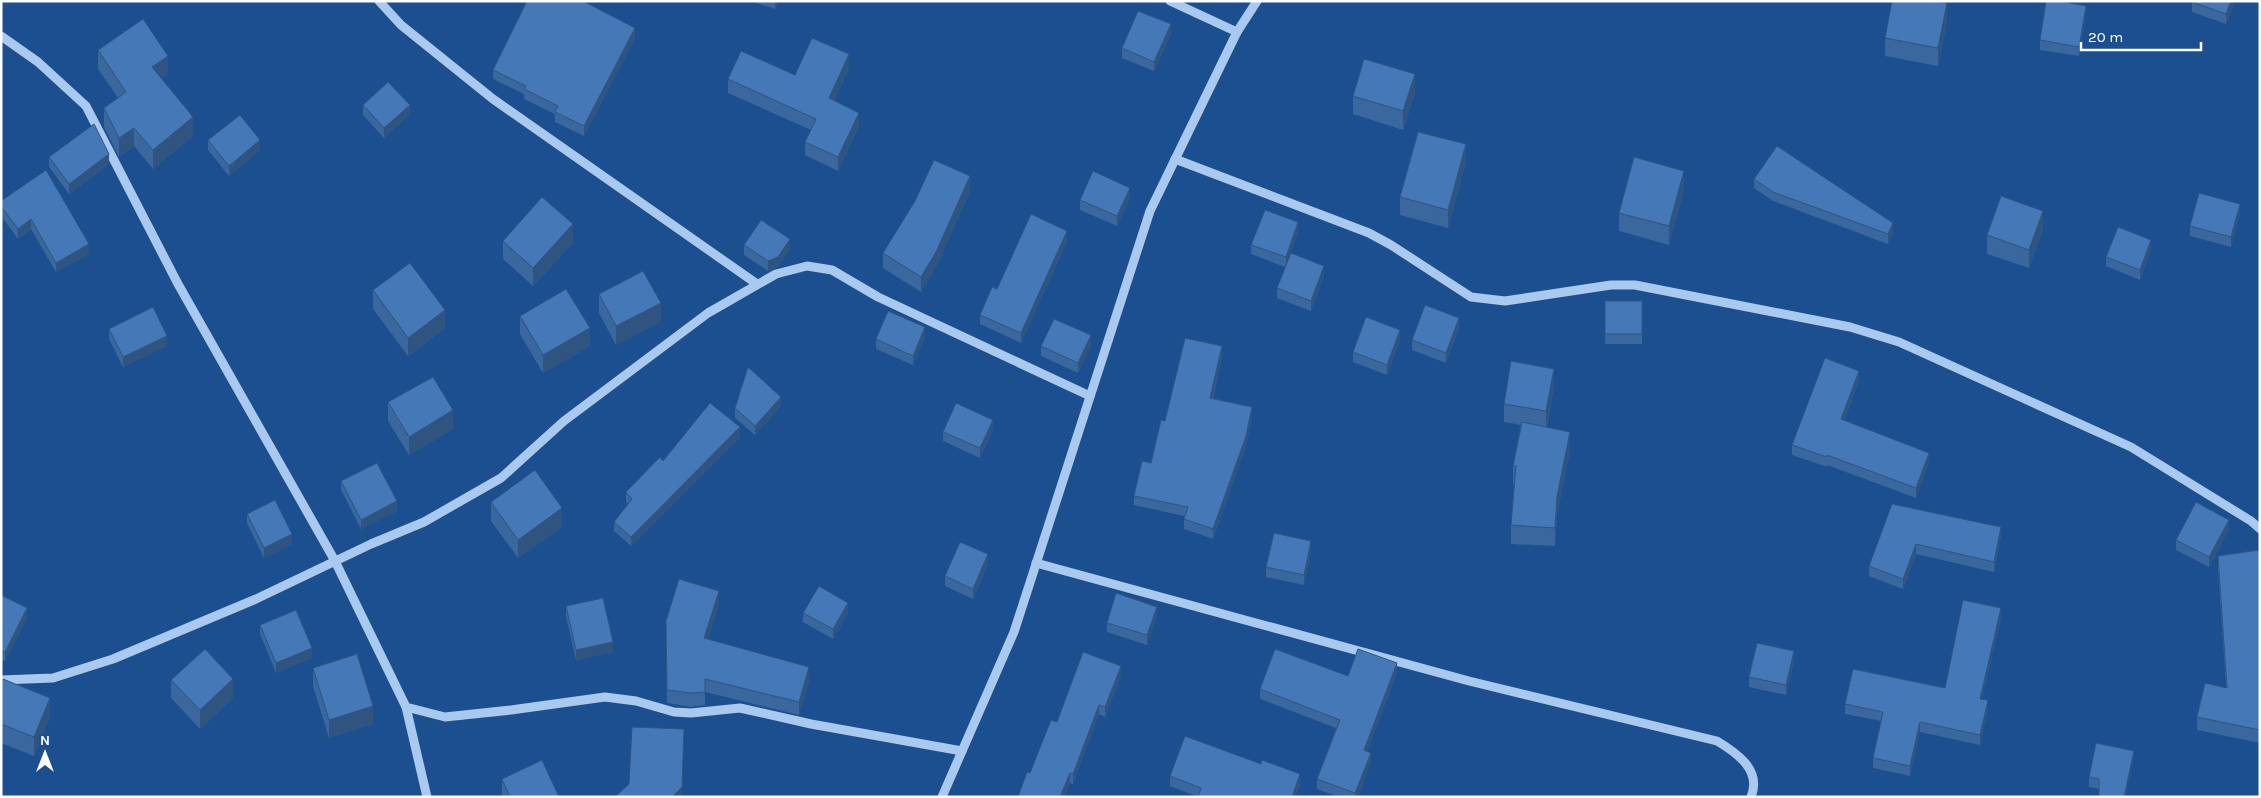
<svg xmlns="http://www.w3.org/2000/svg" width="2261" height="798" viewBox="0 0 2261 798" font-family="Karla,sans-serif">
<rect width="100%" height="100%" fill="#1b4f8f"/>
<g fill="none" stroke-linecap="round" stroke-linejoin="round">
<g stroke="#a9c9ee" stroke-width="9">
<path d="M379,1L401,25L493,99L757,284"/>
<path d="M1170,1L1237,32"/>
<path d="M1,36L38,62L86,106L178,284L335,561L406,707L445,717L511,710L605,697L636,701L674,712L691,713L740,708L811,724L962,751"/>
<path d="M1175,159L1369,233L1391,245L1471,297L1505,301L1611,285H1635L1850,327L1899,342L2131,447L2251,521L2260,529"/>
<path d="M1036,563L1469,681L1717,741C1737,753 1762,770 1751,797"/>
<path d="M1,680L53,678L113,659L256,599L371,544L424,522L501,478L564,421L708,313L776,274L807,266L832,270L878,297L1090,396"/>
<path d="M406,707L427,797"/>
<path d="M942,797L1014,632L1150,211L1237,32L1257,1"/>
</g>
</g>
<g fill="#3a679d">
<path d="M750,1H778L775,9Z"/>
<path d="M2192,1H2235L2226,24L2192,12Z"/>
<path d="M2086,15L2079,56L2040,50V40Z"/>
<path d="M1947,21L1938,66L1885,56V38Z"/>
<path d="M1171,34L1154,71L1122,58V48Z"/>
<path d="M635,38L584,136L555,122V114L524,99V94L493,79V70Z"/>
<path d="M98,50L168,74L161,79L193,136L153,169L134,146L119,157L104,127V108L118,98L98,69Z"/>
<path d="M849,68L834,101L859,126L838,171L805,155V142L811,130L728,93V79L795,75Z"/>
<path d="M1415,93L1403,130L1353,114V96Z"/>
<path d="M363,105L410,114L384,138L363,115Z"/>
<path d="M208,140L260,150L229,176L208,150Z"/>
<path d="M49,157L109,164L69,194L49,167Z"/>
<path d="M1466,162L1448,228L1400,215V197Z"/>
<path d="M1754,179L1893,233L1888,244L1773,201L1754,188Z"/>
<path d="M1684,189L1669,245L1619,231V213Z"/>
<path d="M970,191L936,267L921,292L883,268V253Z"/>
<path d="M1130,198L1117,226L1080,210V200Z"/>
<path d="M1,201L89,254L56,272L31,229L18,239L1,216Z"/>
<path d="M2240,213L2231,247L2190,236V226Z"/>
<path d="M2043,229L2029,268L1987,254V235Z"/>
<path d="M1298,232L1288,260L1324,276L1311,311L1277,298V288L1285,267L1251,254V245Z"/>
<path d="M503,241L573,243L533,286L503,259Z"/>
<path d="M1067,241L1021,343L980,324V315L997,289Z"/>
<path d="M744,245L790,248L778,267L768,271L744,255Z"/>
<path d="M2151,250L2140,280L2106,266V257Z"/>
<path d="M373,290L445,328L408,356L373,309Z"/>
<path d="M599,294L661,322L616,345L599,313Z"/>
<rect x="1605" y="301" width="37" height="43"/>
<path d="M520,316L590,346L543,373L520,334Z"/>
<path d="M1459,328L1446,363L1412,350V340Z"/>
<path d="M109,329L167,346L123,367L109,339Z"/>
<path d="M925,337L913,365L876,349V339Z"/>
<path d="M1400,340L1387,375L1353,362V352Z"/>
<path d="M1091,345L1078,373L1041,356V346Z"/>
<path d="M1222,356L1213,399L1252,417L1246,446L1213,539L1184,529V516L1134,505V496L1151,463L1165,421Z"/>
<path d="M1859,381L1844,421L1929,463L1916,498L1827,465V467L1792,455V445Z"/>
<path d="M1554,387L1547,427L1570,450L1557,514L1555,546L1511,544V525L1514,485L1513,484V466L1521,425L1504,422V404Z"/>
<path d="M388,402L453,429L409,455L388,421Z"/>
<path d="M781,406L755,435L735,418V408Z"/>
<path d="M993,430L980,458L943,441V432Z"/>
<path d="M740,437L631,546L614,531V522L628,504L626,502V492L663,461Z"/>
<path d="M341,481L397,511L361,529L341,490Z"/>
<path d="M491,502L562,527L518,558L491,521Z"/>
<path d="M1892,504L2001,537L1994,572L1916,554L1903,589L1869,576V566Z"/>
<path d="M247,514L292,544L264,558L247,523Z"/>
<path d="M2229,529L2209,567L2176,550V540Z"/>
<path d="M1311,550L1304,585L1266,577V567Z"/>
<path d="M2260,555V743L2197,730V717L2226,687L2218,569V556Z"/>
<path d="M988,564L973,599L945,586V576Z"/>
<path d="M1,595L27,618L5,661L1,660Z"/>
<path d="M719,605L708,639L809,681L799,715L705,692V705L691,707L667,703L666,621Z"/>
<path d="M566,606L613,652L576,660L566,616Z"/>
<path d="M803,613H848L833,639L803,622Z"/>
<path d="M1157,616L1147,645L1107,632V623Z"/>
<path d="M2001,618L1982,699L1988,710L1980,745L1920,732L1910,776L1873,768V758L1881,721L1845,714V704L1945,688Z"/>
<path d="M260,625L312,658L276,673L260,634Z"/>
<path d="M1794,661L1786,695L1749,687V677Z"/>
<path d="M313,668L373,724L329,738L313,686Z"/>
<path d="M1397,673L1367,751L1371,762L1358,797H1339L1317,789V779L1336,728L1260,699V689L1348,676Z"/>
<path d="M1121,676L1105,717L1099,714L1073,784L1070,783L1064,797H1018L1057,722Z"/>
<path d="M171,680L233,698L200,729L171,698Z"/>
<path d="M1,683L50,717L34,756L1,743Z"/>
<path d="M2134,760L2099,789L2089,787V777Z"/>
<path d="M1170,776L1300,784L1295,797H1198L1170,786Z"/>
<path d="M502,779L559,797H502Z"/>
</g>
<g fill="#305480">
<path d="M775,1H778L775,9Z"/>
<path d="M2231,1H2235L2226,24V14Z"/>
<path d="M1947,3V21L1938,66V48Z"/>
<path d="M2086,6V15L2079,56V47Z"/>
<path d="M1171,24V34L1154,71V62Z"/>
<path d="M635,28V38L584,136V126Z"/>
<path d="M849,54V68L829,112V98Z"/>
<path d="M168,56V74L152,85V67Z"/>
<path d="M1415,74V93L1403,130V111Z"/>
<path d="M410,105V114L384,138V128Z"/>
<path d="M859,113V126L838,171V157Z"/>
<path d="M193,117V136L153,169V150Z"/>
<path d="M134,128V146L119,157V138Z"/>
<path d="M260,140V150L229,176V166Z"/>
<path d="M1466,144V162L1448,228V210Z"/>
<path d="M109,154V164L69,194V184Z"/>
<path d="M1684,171V189L1669,245V226Z"/>
<path d="M970,176V191L936,267L921,292V277Z"/>
<path d="M1130,188V198L1117,226V216Z"/>
<path d="M2240,204V213L2231,247V237Z"/>
<path d="M2043,211V229L2029,268V250Z"/>
<path d="M31,219V229L18,239V229Z"/>
<path d="M1298,222V232L1286,267V257Z"/>
<path d="M1893,223V233L1888,244V234Z"/>
<path d="M573,224V243L533,286V268Z"/>
<path d="M1067,231V241L1021,343V333Z"/>
<path d="M790,239V248L778,267L768,271V261Z"/>
<path d="M2151,240V250L2140,280V270Z"/>
<path d="M89,244V254L56,272V263Z"/>
<path d="M1324,266V276L1311,311V301Z"/>
<path d="M661,303V322L616,345V326Z"/>
<path d="M445,310V328L408,356V338Z"/>
<path d="M1459,318V328L1446,363V353Z"/>
<path d="M925,327V337L913,365V356Z"/>
<path d="M590,328V346L543,373V355Z"/>
<path d="M1400,330V340L1387,375V365Z"/>
<path d="M1091,335V345L1078,373V363Z"/>
<path d="M167,336V346L123,367V357Z"/>
<path d="M1222,346V356L1210,408V398Z"/>
<path d="M1554,369V387L1546,430V411Z"/>
<path d="M1859,371V381L1841,429V419Z"/>
<path d="M781,397V406L755,435V426Z"/>
<path d="M1252,407V417L1246,446L1213,539V529Z"/>
<path d="M453,410V429L409,455V437Z"/>
<path d="M993,420V430L980,458V448Z"/>
<path d="M740,427V437L631,546V537Z"/>
<path d="M1570,432V450L1557,514L1555,546V528L1557,496Z"/>
<path d="M1929,453V463L1916,498V488Z"/>
<path d="M397,501V511L361,529V520Z"/>
<path d="M562,508V527L518,558V540Z"/>
<path d="M2229,520V529L2209,567V557Z"/>
<path d="M2001,527V537L1994,572V562Z"/>
<path d="M292,534V544L264,558V548Z"/>
<path d="M1311,541V550L1304,585V575Z"/>
<path d="M1916,544V554L1903,589V579Z"/>
<path d="M988,554V564L973,599V589Z"/>
<path d="M719,591V605L704,652V638Z"/>
<path d="M848,603V613L833,639V629Z"/>
<path d="M1157,607V616L1147,645V635Z"/>
<path d="M27,608V618L5,661V652Z"/>
<path d="M2001,608V618L1980,709V699Z"/>
<path d="M613,642V652L576,660V650Z"/>
<path d="M312,648V658L276,673V663Z"/>
<path d="M1794,651V661L1786,695V685Z"/>
<path d="M1397,663V673L1364,760V750Z"/>
<path d="M1121,666V676L1105,717V707Z"/>
<path d="M809,667V681L799,715V702Z"/>
<path d="M233,679V698L200,729V710Z"/>
<path d="M50,698V717L34,756V737Z"/>
<path d="M1988,700V710L1980,745V735Z"/>
<path d="M1099,705V714L1073,784V774Z"/>
<path d="M373,706V724L329,738V720Z"/>
<path d="M1920,722V732L1910,776V766Z"/>
<path d="M684,729L682,797H672Z"/>
<path d="M2134,751V760L2126,797H2124Z"/>
<path d="M1371,753V762L1358,797H1355V793Z"/>
<path d="M1070,773V783L1064,797H1060Z"/>
<path d="M1300,774V784L1295,797H1292Z"/>
</g>
<g fill="#4478b7" stroke="#305480">
<path d="M527,1H583L635,28L584,126L555,112L558,106L524,89L526,86L493,70Z"/>
<path d="M1892,1H1938L1947,3L1938,48L1885,38Z"/>
<path d="M2046,1H2060L2086,6L2079,47L2040,40Z"/>
<path d="M2192,1H2231L2226,14L2192,2Z"/>
<path d="M1138,11L1171,24L1154,62L1122,48Z"/>
<path d="M143,19L168,56L152,67L193,117L153,150L134,128L119,138L104,108L126,92L98,50Z"/>
<path d="M812,38L849,54L829,98L859,113L838,157L805,142L816,119L728,79L741,51L795,75Z"/>
<path d="M1364,59L1415,74L1403,111L1353,96Z"/>
<path d="M388,82L410,105L384,128L363,105Z"/>
<path d="M240,115L260,140L229,166L208,140Z"/>
<path d="M94,124L109,154L69,184L49,157Z"/>
<path d="M1418,132L1466,144L1448,210L1400,197Z"/>
<path d="M1777,146L1893,223L1888,234L1773,192L1754,179Z"/>
<path d="M1634,157L1684,171L1669,226L1619,213Z"/>
<path d="M934,160L970,176L936,252L921,277L883,253L915,201Z"/>
<path d="M46,170L89,244L56,263L31,219L18,229L1,206V201Z"/>
<path d="M1093,171L1130,188L1117,216L1080,200Z"/>
<path d="M2199,193L2240,204L2231,237L2190,226Z"/>
<path d="M2001,196L2043,211L2029,250L1987,235Z"/>
<path d="M542,197L573,224L533,268L503,241Z"/>
<path d="M1265,210L1298,222L1286,257L1251,245Z"/>
<path d="M1031,214L1067,231L1021,333L980,315L992,287L997,289Z"/>
<path d="M761,220L790,239L778,257L768,261L744,245Z"/>
<path d="M2118,227L2151,240L2140,270L2106,257Z"/>
<path d="M1291,253L1324,266L1311,301L1277,288Z"/>
<path d="M410,263L445,310L408,338L373,290Z"/>
<path d="M643,271L661,303L616,326L599,294Z"/>
<path d="M566,289L590,328L543,355L520,316Z"/>
<rect x="1605" y="301" width="37" height="33"/>
<path d="M1425,305L1459,318L1446,353L1412,340Z"/>
<path d="M153,307L167,336L123,357L109,329Z"/>
<path d="M888,311L925,327L913,356L876,339Z"/>
<path d="M1366,317L1400,330L1387,365L1353,352Z"/>
<path d="M1054,319L1091,335L1078,363L1041,346Z"/>
<path d="M1185,338L1222,346L1210,398L1252,407L1246,436L1213,529L1184,519L1188,507L1134,496L1142,461L1151,463L1161,420L1165,421Z"/>
<path d="M1825,358L1859,371L1841,419L1929,453L1916,488L1827,455V457L1792,445Z"/>
<path d="M1511,361L1554,369L1546,411L1504,404Z"/>
<path d="M748,367L781,397L755,426L735,408Z"/>
<path d="M433,377L453,410L409,437L388,402Z"/>
<path d="M710,403L740,427L631,537L614,522L632,499L626,492L660,457L663,461Z"/>
<path d="M956,403L993,420L980,448L943,432Z"/>
<path d="M1522,422L1570,432L1557,496L1555,528L1511,525L1516,466H1513Z"/>
<path d="M377,463L397,501L361,520L341,481Z"/>
<path d="M535,470L562,508L518,540L491,502Z"/>
<path d="M275,500L292,534L264,548L247,514Z"/>
<path d="M2196,502L2229,520L2209,557L2176,540Z"/>
<path d="M1892,504L2001,527L1994,562L1916,544L1903,579L1869,566Z"/>
<path d="M1274,533L1311,541L1304,575L1266,567Z"/>
<path d="M960,542L988,554L973,589L945,576Z"/>
<path d="M2259,550L2260,555V730L2197,717L2205,683L2227,688L2218,556Z"/>
<path d="M679,579L719,591L704,638L809,667L799,702L705,679V692L691,693L667,690L666,621Z"/>
<path d="M819,586L848,603L833,629L803,613Z"/>
<path d="M1116,593L1157,607L1147,635L1107,623Z"/>
<path d="M1,595L27,608L5,652L1,650Z"/>
<path d="M603,598L613,642L576,650L566,606Z"/>
<path d="M1963,600L2001,608L1980,699L1988,700L1980,735L1920,722L1910,766L1873,758L1883,712L1845,704L1853,669L1945,688Z"/>
<path d="M296,610L312,648L276,663L260,625Z"/>
<path d="M1757,643L1794,651L1786,685L1749,677Z"/>
<path d="M205,649L233,679L200,710L171,680Z"/>
<path d="M1275,649L1348,676L1358,649L1397,663L1364,750L1371,753L1355,793L1317,779L1340,720L1260,689Z"/>
<path d="M1083,652L1121,666L1105,707L1099,705L1073,774L1070,773L1060,797H1018L1027,772L1030,773L1051,720L1057,722Z"/>
<path d="M357,654L373,706L329,720L313,668Z"/>
<path d="M3,679L50,698L34,737L1,724V683Z"/>
<path d="M632,727L684,729L682,787L672,797H615L629,784Z"/>
<path d="M1185,736L1261,764L1262,760L1300,774L1292,797H1198L1201,788L1170,776Z"/>
<path d="M2096,743L2134,751L2124,797H2099V779L2089,777Z"/>
<path d="M542,760L559,797H510L502,779Z"/>
</g>
<rect width="2261" height="798" fill="none" stroke="#ffffff" stroke-width="5"/>
<g transform="translate(45 753)" stroke="#1b4f8f" stroke-width="4" paint-order="stroke">
<path d="M0-4L9 19L0 12L-9 19Z" fill="#ffffff"/>
<text y="-8" font-size="14" font-weight="bold" text-anchor="middle" fill="#ffffff">N</text>
</g>
<path d="M2081 42v8h120v-8" fill="none" stroke="#ffffff" stroke-width="2.5"/>
<text x="2088" y="42" font-size="15" fill="#ffffff" stroke="#1b4f8f" stroke-width="4" paint-order="stroke">20 m</text>
</svg>
